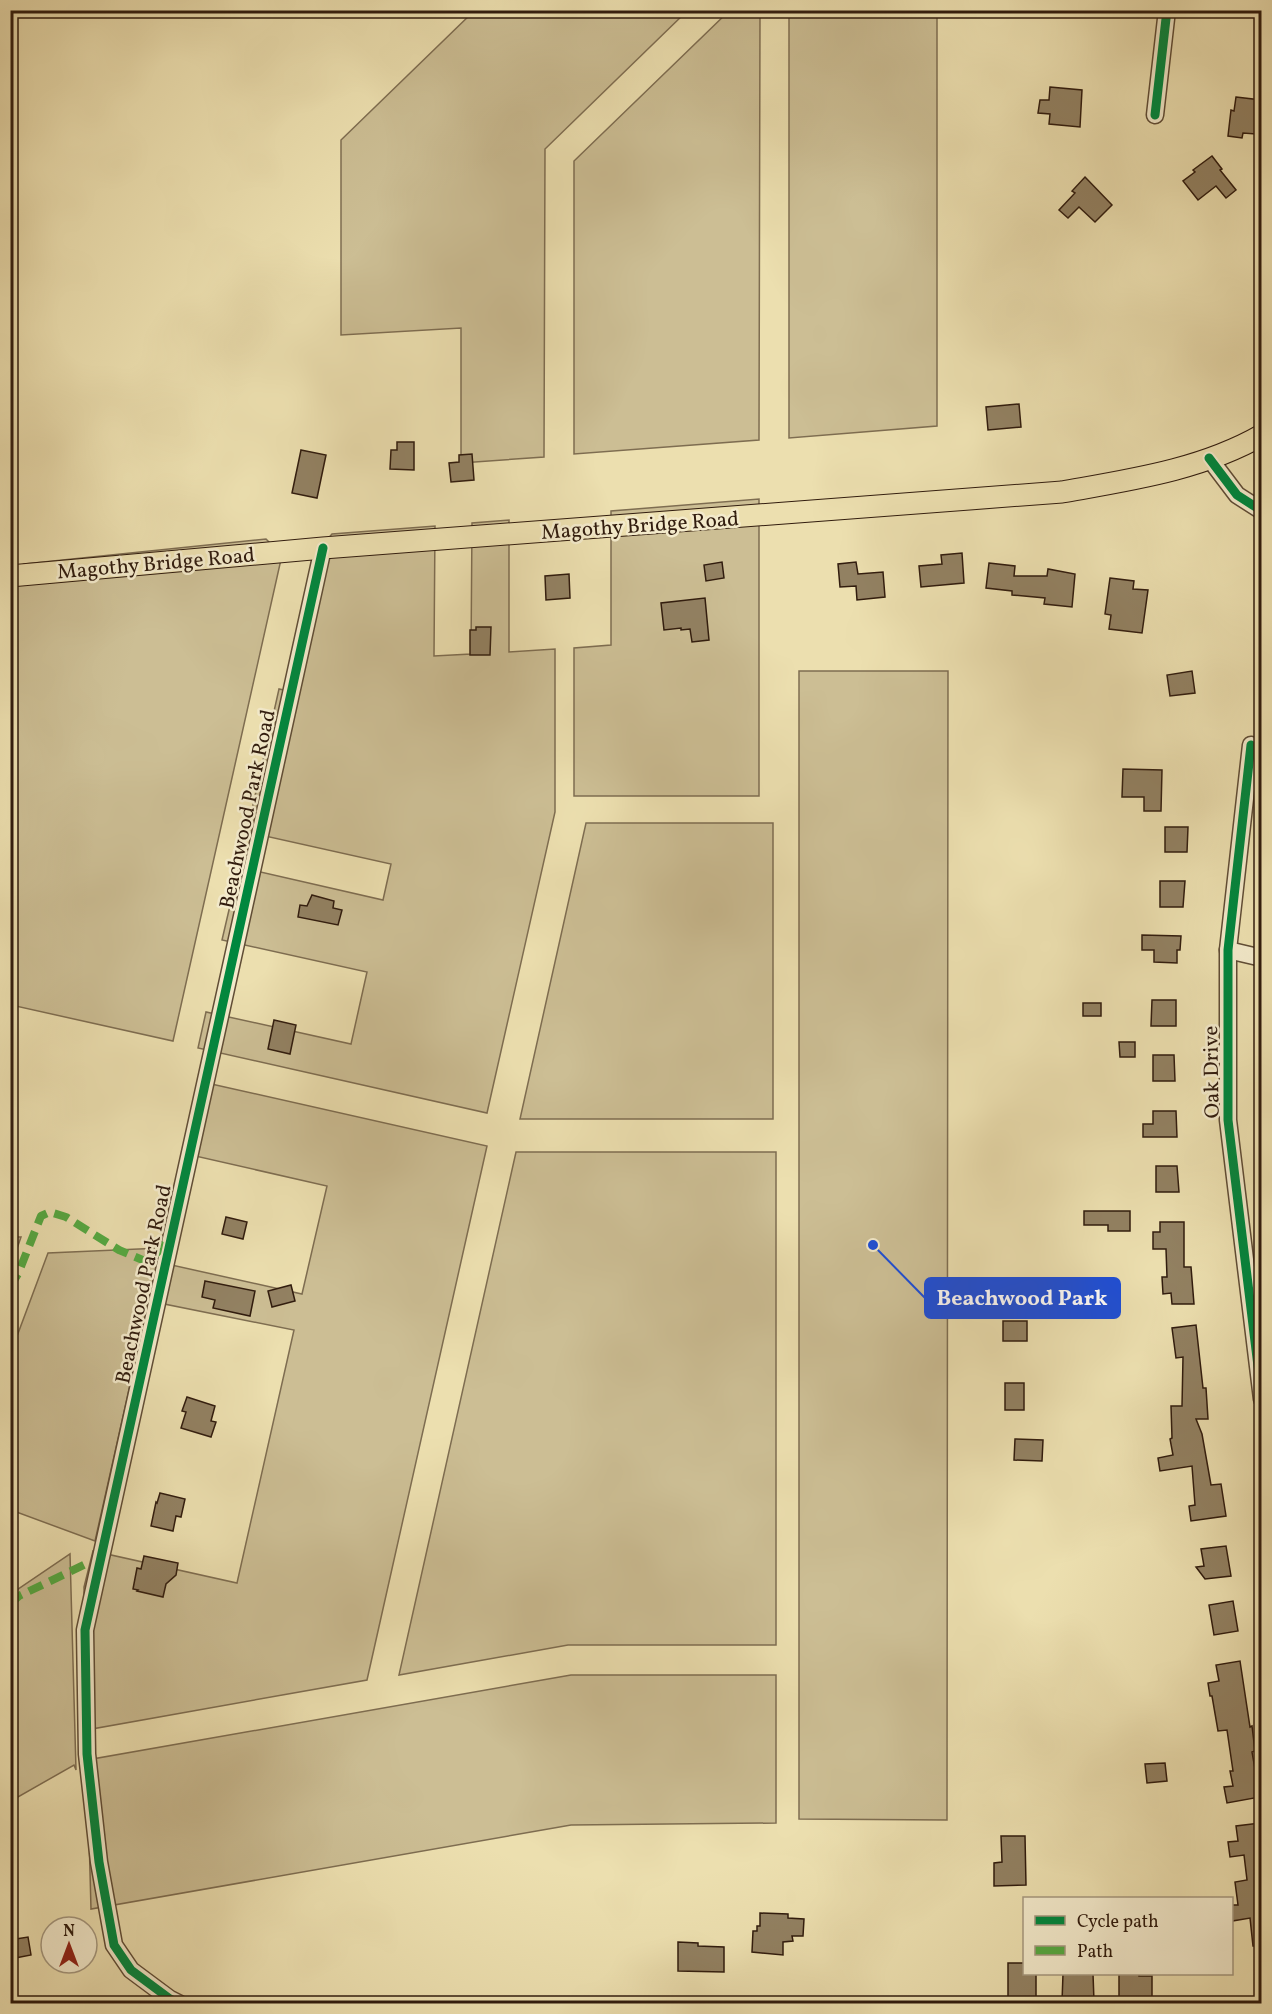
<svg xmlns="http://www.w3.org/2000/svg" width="1272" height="2014" viewBox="0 0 1272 2014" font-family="Vollkorn,serif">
<rect width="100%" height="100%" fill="#ecdfaf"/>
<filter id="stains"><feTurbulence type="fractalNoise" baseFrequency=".00333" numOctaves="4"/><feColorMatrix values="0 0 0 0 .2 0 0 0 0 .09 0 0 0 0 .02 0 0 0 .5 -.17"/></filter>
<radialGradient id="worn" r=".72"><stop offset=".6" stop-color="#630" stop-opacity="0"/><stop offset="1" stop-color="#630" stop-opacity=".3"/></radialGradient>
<g fill="#ccbe94" stroke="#7e6d51" stroke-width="1.5">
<path d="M474,11H687L545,149L544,457L461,463V328L341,335V140Z"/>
<path d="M729,11H760L759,440L574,454V161Z"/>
<path d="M789,11H937V426L789,438Z"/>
<path d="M759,499V796H574V648L611,645V511Z"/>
<path d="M509,520V652L555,649V812L487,1113L198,1048L206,1012L351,1044L367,972L222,940L239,867L383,900L391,864L247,832L279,689L288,691L318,550L332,534L435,526L434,656L471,654L472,523Z"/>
<path d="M266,539L282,555L173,1041L11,1005L10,571L24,564Z"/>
<path d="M799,671H948L947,1820L799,1819Z"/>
<path d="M586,823H773V1119H520Z"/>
<path d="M198,1081L487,1146L367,1680L86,1730L84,1587L93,1551L237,1583L294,1330L149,1301L95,1541L11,1510L10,1355L48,1253L161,1248L158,1262L302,1294L327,1186L182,1153Z"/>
<path d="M516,1152H776V1645H568L399,1675Z"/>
<path d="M11,1237H21L11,1266L10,1237Z"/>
<path d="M70,1554L76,1770L74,1765L11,1801V1594Z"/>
<path d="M571,1675H776V1823L571,1825L91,1909L87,1760Z"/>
</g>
<g fill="#928162" stroke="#311c0e" stroke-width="1.5">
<path d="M1050,87L1082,90L1080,127L1049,124L1050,114L1038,113L1040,100H1049Z"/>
<path d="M1236,97L1261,100L1256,134L1243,133L1242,138L1228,136L1231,110L1234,111Z"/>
<path d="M1212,156L1222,169L1220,170L1236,190L1226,198L1216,186L1198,200L1183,181L1195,172L1193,170Z"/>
<path d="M1085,177L1112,205L1095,222L1079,207L1068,218L1059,210L1075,193L1072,191Z"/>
<path d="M1019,404L1021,427L988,430L986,407Z"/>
<path d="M397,442H414V470L390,469L391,450H397Z"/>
<path d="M301,450L326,455L317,498L292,493Z"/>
<path d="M472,454L474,480L451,482L449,463L459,462V455Z"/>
<path d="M962,553L964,583L921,587L919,566L942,564L941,555Z"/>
<path d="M722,562L724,578L706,581L704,565Z"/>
<path d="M856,562L858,574L883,572L885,597L857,600L856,586L840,587L838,564Z"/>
<path d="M989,563L1015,566L1014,576H1047L1048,569L1075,574L1072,607L1044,604L1045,598L1012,595V591L986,588Z"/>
<path d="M569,574L570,598L546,600L545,576Z"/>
<path d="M1110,578L1134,581L1133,589L1148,590L1142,633L1109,629L1111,615L1105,614Z"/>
<path d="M705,598L709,640L692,642L690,629L681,630V628L664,630L661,603Z"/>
<path d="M476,627H491L490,655H470V630H476Z"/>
<path d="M1192,671L1195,693L1170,696L1167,675Z"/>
<path d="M1123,769L1162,770L1161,811H1144V797H1122Z"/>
<path d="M1165,827H1188L1187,852H1165Z"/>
<path d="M1160,881H1185L1183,907H1160Z"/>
<path d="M312,895L334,901L333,908L342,910L338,925L298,917L300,905L307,906Z"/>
<path d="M1142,935L1181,936L1180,950H1177V963L1154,962V950H1142Z"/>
<path d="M1152,1000H1176V1026H1151Z"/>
<rect x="1083" y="1003" width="18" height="13"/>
<path d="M274,1020L296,1025L290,1054L268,1049Z"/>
<path d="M1119,1042H1135V1057H1120Z"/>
<path d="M1153,1055H1174L1175,1081H1153Z"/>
<path d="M1153,1111H1176L1177,1137H1143V1124H1153Z"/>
<path d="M1156,1166H1177L1179,1192H1156Z"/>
<path d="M1084,1211H1130V1231H1108V1225H1084Z"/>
<path d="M226,1217L247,1222L243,1239L222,1234Z"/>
<path d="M1160,1222H1184V1267H1191L1194,1304H1172L1171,1293L1163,1294L1162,1277H1167L1166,1249H1153V1232H1160Z"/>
<path d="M205,1281L255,1291L250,1316L213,1308L215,1300L202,1297Z"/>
<path d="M291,1285L295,1301L272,1307L268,1291Z"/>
<rect x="1003" y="1321" width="24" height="20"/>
<path d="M1196,1325L1203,1388H1206L1208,1419H1196L1202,1434L1211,1485L1221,1484L1226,1516L1191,1521L1189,1506L1195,1505L1192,1466L1160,1471L1158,1458L1173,1455L1170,1439L1172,1438L1171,1406H1182L1183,1357L1176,1358L1172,1328Z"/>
<rect x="1005" y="1383" width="19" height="27"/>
<path d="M187,1397L215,1406L211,1421L216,1422L211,1437L181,1428L186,1412L182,1411Z"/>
<path d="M1015,1439L1043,1440L1042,1461L1014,1460Z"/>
<path d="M160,1493L185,1499L181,1517L176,1516L173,1531L151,1526L156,1502L157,1503Z"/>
<path d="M1226,1546L1231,1576L1205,1579L1196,1567L1204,1566L1201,1549Z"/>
<path d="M144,1556L178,1563L176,1575L166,1584L163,1597L137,1591L138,1590L133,1589L137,1568L141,1569Z"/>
<path d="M1233,1601L1238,1631L1214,1635L1209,1605Z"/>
<path d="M1240,1661L1250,1727L1252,1726L1255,1751L1252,1752L1260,1797L1227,1803L1224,1787L1233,1786L1230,1771H1233L1227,1730L1218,1731L1212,1696H1210L1208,1683L1219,1681L1216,1665Z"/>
<path d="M1165,1763L1167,1781L1147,1783L1145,1764Z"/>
<path d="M1260,1823L1262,1946H1253L1250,1918L1232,1921V1905H1238L1235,1882L1247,1880L1244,1855L1230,1857L1228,1842L1238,1841L1236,1826Z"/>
<path d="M1001,1836H1025L1026,1885L994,1886V1863L1002,1862Z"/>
<path d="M760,1913L788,1914V1918L804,1919L803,1936H792L793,1941L783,1942V1955L752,1952L753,1931H757V1926H760Z"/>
<path d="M28,1937L31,1955L10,1959V1940Z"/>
<path d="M678,1942L698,1943V1946L724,1947V1972L678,1971Z"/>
<path d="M1008,1963H1024V1974H1036V2001L1008,2000Z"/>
<path d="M1063,1974H1093L1094,2001L1062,2002Z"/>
<path d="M1119,1974H1139V1976H1152V2002L1119,2004Z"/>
</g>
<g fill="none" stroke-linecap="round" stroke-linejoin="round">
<defs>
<g id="minor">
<path d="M1155,115L1167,10"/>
<path d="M1209,458L1237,495L1262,511"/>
<path d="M1251,745L1228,950V1120L1262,1399"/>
<path d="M1228,950L1262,958"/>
<path d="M180,2004L170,1999L131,1970L114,1945L99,1862L87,1754L85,1630L323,548"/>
</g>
<path id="major" d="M10,576L323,548L1062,492C1129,480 1201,470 1262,435"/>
</defs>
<use href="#minor" stroke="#604d36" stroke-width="19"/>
<use href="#major" stroke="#311c0e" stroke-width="23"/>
<use href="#minor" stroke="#f3eacb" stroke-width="16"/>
<use href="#major" stroke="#ecdfaf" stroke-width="21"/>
<g stroke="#54a941" stroke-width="8" stroke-dasharray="15 8" stroke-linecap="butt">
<path d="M10,1287L18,1274L41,1216L50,1212L66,1217L119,1250L145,1261L152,1258L168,1241"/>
<path d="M10,1604L19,1596L90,1562"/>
</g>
<defs>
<g id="cycleway">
<path d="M1155,115L1167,10"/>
<path d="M1209,458L1237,495L1262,511"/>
<path d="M1251,745L1228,950V1120L1262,1399"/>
<path d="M180,2004L170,1999L131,1970L114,1945L99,1862L87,1754L85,1630L323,548"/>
</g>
</defs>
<use href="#cycleway" stroke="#f3eacb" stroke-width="13"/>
<use href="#cycleway" stroke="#00873e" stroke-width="9"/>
</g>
<g text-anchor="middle" stroke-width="5" stroke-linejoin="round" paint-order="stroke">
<g font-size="21" fill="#311c0e" stroke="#f3eacb">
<text transform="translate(640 525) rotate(-4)" y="7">Magothy Bridge Road</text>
<text transform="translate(156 563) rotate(-5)" y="7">Magothy Bridge Road</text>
<text transform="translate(247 809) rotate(-78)" y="7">Beachwood Park Road</text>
<text transform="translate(1211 1072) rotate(-91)" y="7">Oak Drive</text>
<text transform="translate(143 1284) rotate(-78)" y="7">Beachwood Park Road</text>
</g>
</g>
<path fill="none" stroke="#1d4ed8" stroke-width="2" d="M873 1245L925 1298"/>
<circle fill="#1d4ed8" stroke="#f3eacb" stroke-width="2" cx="873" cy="1245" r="6"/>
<rect fill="#1d4ed8" stroke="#1d4ed8" stroke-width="2" x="925" y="1278" width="195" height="40" rx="6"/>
<g font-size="22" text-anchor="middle" font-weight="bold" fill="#fff">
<text x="1022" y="1305">Beachwood Park</text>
</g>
<rect width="1272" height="2014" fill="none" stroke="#ecdfaf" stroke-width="36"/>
<rect x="12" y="12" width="1248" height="1990" fill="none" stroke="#311c0e" stroke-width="3"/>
<rect x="18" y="18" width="1236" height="1978" fill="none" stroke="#311c0e" stroke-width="1.5"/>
<rect x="1023" y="1897" width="210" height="78" fill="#f3eacb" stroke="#a5987f" stroke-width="1.5"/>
<rect x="1035" y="1916" width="30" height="9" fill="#00873e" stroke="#a5987f" stroke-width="1.5"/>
<text x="1077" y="1927" font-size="18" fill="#311c0e">Cycle path</text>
<rect x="1035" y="1946" width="30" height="9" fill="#54a941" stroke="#a5987f" stroke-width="1.5"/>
<text x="1077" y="1957" font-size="18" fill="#311c0e">Path</text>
<g transform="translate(69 1945)"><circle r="28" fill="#f3eacb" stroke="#a5987f" stroke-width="1.5"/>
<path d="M0-4.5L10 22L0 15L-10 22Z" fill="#8f2418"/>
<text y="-9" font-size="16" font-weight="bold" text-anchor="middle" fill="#311c0e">N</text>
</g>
<rect width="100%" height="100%" filter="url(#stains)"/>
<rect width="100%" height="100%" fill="url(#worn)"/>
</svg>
